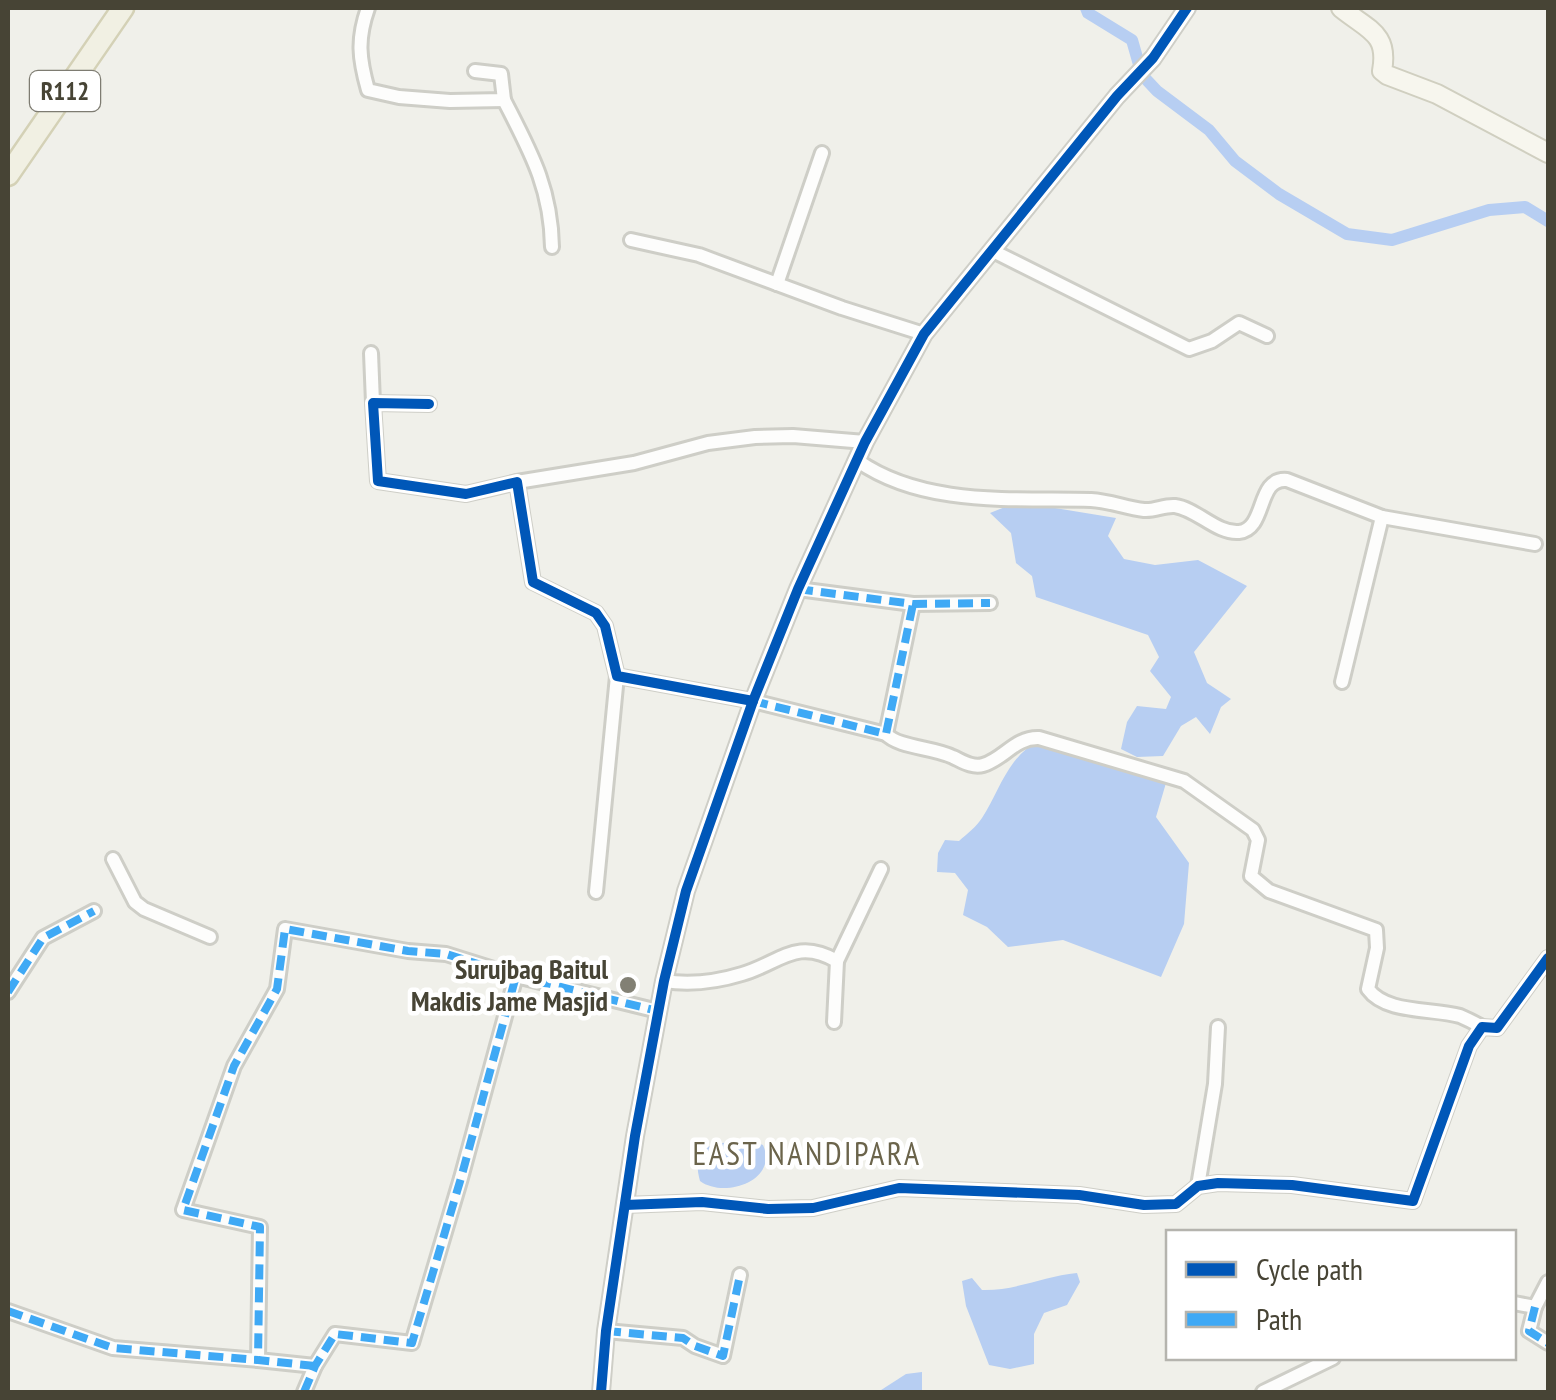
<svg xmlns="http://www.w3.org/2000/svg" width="1556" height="1400" viewBox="0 0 1556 1400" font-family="'PT Sans Narrow',sans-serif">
<rect width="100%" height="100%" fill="#f0f0ea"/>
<g fill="#b7cef2">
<path d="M1010,505L1055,508L1116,518L1108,536L1124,559L1155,565L1198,560L1247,586L1194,652L1207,683L1231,699L1221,707L1210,734L1196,717L1181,726L1163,756L1137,757L1121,749L1127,722L1137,706L1166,709L1171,697L1150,671L1159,657L1148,635L1036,597L1032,576L1016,563L1011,533L990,513Z"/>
<path d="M1038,741L1166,783L1156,817L1189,863L1184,924L1161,977L1063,940L1008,947L987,927L963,915L968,890L955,873L937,872L938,853L945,840L959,841C967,834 976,827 982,818C1000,790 1007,758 1038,741Z"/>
<path d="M754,1142L763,1145C779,1181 724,1199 700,1181C688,1138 724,1142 754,1142Z"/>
<path d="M1077,1273L1080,1282L1067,1305L1044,1313L1034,1334V1364L1010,1369L989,1365L966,1306L962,1281L972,1278L982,1290C1016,1291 1044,1276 1077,1273Z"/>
<path d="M922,1372V1392H878L906,1374Z"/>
</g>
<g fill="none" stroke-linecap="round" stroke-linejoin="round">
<path stroke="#b7cef2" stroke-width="12" d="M1086,8L1088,13L1132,40L1142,75L1157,91L1209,130L1235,161L1279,194L1347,234L1392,240L1489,210L1525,207L1548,221"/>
<defs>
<g id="minor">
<path d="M368,8C357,39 359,58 368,90L399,97L450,101L504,100L501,74L475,71"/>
<path d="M504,100C530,151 551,187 552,247"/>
<path d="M631,240L699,255L842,308L924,334"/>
<path d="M993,251L1189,349L1212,341L1239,323L1267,336"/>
<path d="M777,284L822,153"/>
<path d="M371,353L373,403"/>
<path d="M429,404L373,403L378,481L466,494L517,482L533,582L596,613L605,626L617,676L753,701L886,734L913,604"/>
<path d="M858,461C924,507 1015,498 1091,500C1110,501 1126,508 1144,510C1155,511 1164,505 1175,506C1197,509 1217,534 1239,532C1267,529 1256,477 1287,480L1382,517L1535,544"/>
<path d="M517,482L634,463L708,443L755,437L793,436L865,442"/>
<path d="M798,589L913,604L990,603"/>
<path d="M1342,682L1382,517"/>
<path d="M886,734C899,748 933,747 953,757C962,761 972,768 983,765C1004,759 1015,737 1039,738L1184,781L1253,830L1258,840L1251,876L1269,891L1376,930L1377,948L1368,989C1386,1014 1432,1008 1460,1016C1467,1019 1475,1023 1482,1027"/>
<path d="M113,859L135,902L144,909L210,937"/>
<path d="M596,892L617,676"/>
<path d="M664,981C691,985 716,982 742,974C780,963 796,937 837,961"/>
<path d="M8,992L43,938L94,911"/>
<path d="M834,1022L837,961L881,869"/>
<path d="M1198,1186L1215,1084L1218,1027"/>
<path d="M625,1205L702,1202L768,1209L813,1208L899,1188L1079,1195L1144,1205L1176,1204L1198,1186L1218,1183L1292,1185L1413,1201L1469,1046L1482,1027L1497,1028L1548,958"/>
<path d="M1514,1303L1535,1307L1548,1282"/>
<path d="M1535,1307L1529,1331L1548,1343"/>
<path d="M8,1311L113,1348L258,1360"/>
<path d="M606,1331L683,1338L695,1346L723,1356L740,1275"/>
<path d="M315,1366L258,1360L260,1227L183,1210L234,1066L277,989L285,929L408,951L446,954L516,976L658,1011"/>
<path d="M304,1392L315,1366L335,1334L412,1343L461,1178L516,976"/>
<path d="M1263,1392L1333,1358"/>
</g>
<path id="tertiary" d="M601,1392L606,1331L635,1136L664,981L686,891L753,701L798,589L865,442L924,334L1117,96L1153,58L1187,8"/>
<path id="secondary" d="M1341,8C1368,30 1389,33 1382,71L1387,75L1437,94L1548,153"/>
<path id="primary" d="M8,175L123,8"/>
</defs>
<use href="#minor" stroke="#cecec7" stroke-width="18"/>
<use href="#tertiary" stroke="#cecec7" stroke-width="20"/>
<use href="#secondary" stroke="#d0cfc0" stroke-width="22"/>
<use href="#primary" stroke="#d4d1b6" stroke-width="25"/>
<use href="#minor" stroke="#fdfdfc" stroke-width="12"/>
<use href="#tertiary" stroke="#fdfdfc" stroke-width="15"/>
<use href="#secondary" stroke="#f7f6ee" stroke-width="18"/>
<use href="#primary" stroke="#f1f0e3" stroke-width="20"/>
<g stroke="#3fa9f5" stroke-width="8" stroke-dasharray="15 8" stroke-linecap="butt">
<path d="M798,589L913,604L990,603"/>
<path d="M753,701L886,734L913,604"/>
<path d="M8,992L43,938L94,911"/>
<path d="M1535,1307L1529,1331L1548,1343"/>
<path d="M8,1311L113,1348L258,1360"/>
<path d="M606,1331L683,1338L695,1346L723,1356L740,1275"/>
<path d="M315,1366L258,1360L260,1227L183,1210L234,1066L277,989L285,929L408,951L446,954L516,976L658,1011"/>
<path d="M304,1392L315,1366L335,1334L412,1343L461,1178L516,976"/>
</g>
<defs>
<g id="cycleway">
<path d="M429,404L373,403L378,481L466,494L517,482L533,582L596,613L605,626L617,676L753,701"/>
<path d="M625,1205L702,1202L768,1209L813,1208L899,1188L1079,1195L1144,1205L1176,1204L1198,1186L1218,1183L1292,1185L1413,1201L1469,1046L1482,1027L1497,1028L1548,958"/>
<path d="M601,1392L606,1331L635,1136L664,981L686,891L753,701L798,589L865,442L924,334L1117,96L1153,58L1187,8"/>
</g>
</defs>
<use href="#cycleway" stroke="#fff" stroke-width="16"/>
<use href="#cycleway" stroke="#0057b8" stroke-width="10"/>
</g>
<circle fill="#828074" stroke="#fff" stroke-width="4" cx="628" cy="985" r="10"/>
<g text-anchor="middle" stroke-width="9" stroke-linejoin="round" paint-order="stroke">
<rect fill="#fff" stroke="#7e7c72" stroke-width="2.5" x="30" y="71" width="70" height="40" rx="8"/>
<g font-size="25" font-weight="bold" fill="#474435">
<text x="65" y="100">R112</text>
</g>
<g font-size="28" font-weight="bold" fill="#474435" stroke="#fff" text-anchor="end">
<text x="608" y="979">Surujbag Baitul<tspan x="608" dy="32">Makdis Jame Masjid</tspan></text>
</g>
<g font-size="32" letter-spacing="2.5" fill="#6b644b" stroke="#fff">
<text x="807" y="1165">EAST NANDIPARA</text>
</g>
</g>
<rect width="1556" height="1400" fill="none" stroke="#474435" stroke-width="20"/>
<rect x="1166" y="1230" width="350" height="130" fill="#ffffff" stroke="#b5b4ae" stroke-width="2.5"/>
<rect x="1186" y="1262" width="50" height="15" fill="#0057b8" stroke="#b5b4ae" stroke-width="2.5"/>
<text x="1256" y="1280" font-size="30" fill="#474435">Cycle path</text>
<rect x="1186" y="1312" width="50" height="15" fill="#3fa9f5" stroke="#b5b4ae" stroke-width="2.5"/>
<text x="1256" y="1330" font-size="30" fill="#474435">Path</text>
</svg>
